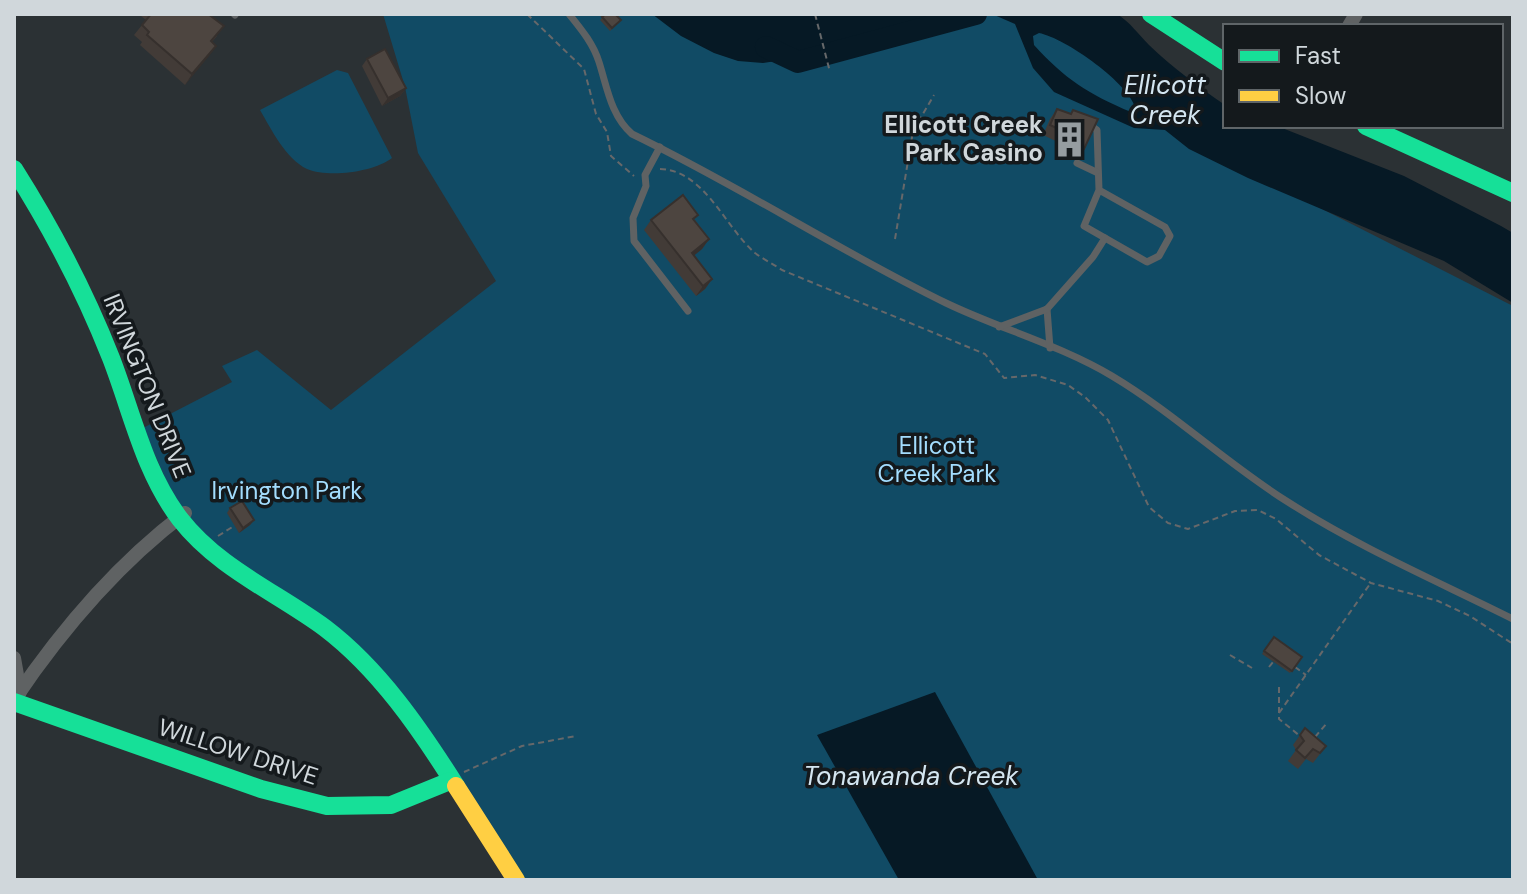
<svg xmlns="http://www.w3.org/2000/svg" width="1527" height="894" viewBox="0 0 1527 894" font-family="'DM Sans',sans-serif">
<rect width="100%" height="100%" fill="#2b3134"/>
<g fill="#114b65">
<path d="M383,14H692L798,62L976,14H1016L1149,90L1263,179L1513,306V880H516L369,670L212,556L173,496L143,428L232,382L222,366L257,350L331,410L496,281L418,153L405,87Z"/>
<path d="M337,70L348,73L392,158C374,172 329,178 307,169C286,159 271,129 260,110Z"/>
</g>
<g fill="#061925" fill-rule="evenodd">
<path d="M652,14H947L913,25L906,35L863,48L763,63L738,61L714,53L681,36Z"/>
<path d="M992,14H1117C1131,23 1137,33 1149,45C1172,67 1199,87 1225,105V126H1277L1404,176L1501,226L1513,233V303L1444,261L1248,178L1189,149L1165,130L1134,128L1054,92L1033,68L1015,24ZM1039,33C1065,38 1131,84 1136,110L1131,112C1088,94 1065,79 1034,45L1033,36Z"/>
<path d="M935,692L1038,880H899L817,735Z"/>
</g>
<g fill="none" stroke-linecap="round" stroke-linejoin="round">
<path stroke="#061925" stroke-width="22" d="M766,47L798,62L976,14"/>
<g stroke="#66686a" stroke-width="2" stroke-dasharray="6 4" stroke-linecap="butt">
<path d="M527,14L584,69L596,114L607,132L611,156L634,176"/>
<path d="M815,14L830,72"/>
<path d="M660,169C704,170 725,227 755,253C763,259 773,264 782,270L985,354L1004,378L1035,375L1068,385L1085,397L1108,420L1149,507L1168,523L1188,529L1235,511L1258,510L1276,519L1319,555L1371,583L1438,601L1470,616L1513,644"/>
<path d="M895,239L913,131L934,95"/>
<path d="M218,536L234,526"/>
<path d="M1230,655L1252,668"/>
<path d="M1269,667L1273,662"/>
<path d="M1295,667L1306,675"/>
<path d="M1279,687V719L1300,736"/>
<path d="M1279,713L1370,584"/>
<path d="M1315,737L1327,723"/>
<path d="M464,772L522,746L576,736"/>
</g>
<g stroke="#5f6263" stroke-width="7">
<path d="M234,14L235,15"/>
<path d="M569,14C581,29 593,43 599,62C607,87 611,116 632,134C740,186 839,251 946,303C1000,329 1060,345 1112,376C1174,413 1227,464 1288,502C1360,548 1437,581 1513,619"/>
<path d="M1086,122L1097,130L1099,190L1084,226L1147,262L1159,256L1170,236L1165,227L1099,190"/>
<path d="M660,147L645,175L646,186L633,218L634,241L688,311"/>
<path d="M1077,163L1096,172"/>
<path d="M1047,309L1050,348"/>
<path d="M999,327L1047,309L1093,257L1105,238"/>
</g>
<g stroke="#5f6263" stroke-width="14">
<path d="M1349,26L1356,14"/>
<path d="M14,658L20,692"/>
<path d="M14,700C62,629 116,565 185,513"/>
</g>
<g stroke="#16e098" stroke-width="18">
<path d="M1151,14L1225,62"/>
<path d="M1366,126L1513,193"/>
<path d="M14,169C52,229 85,292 111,358C132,412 144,472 180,519C218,568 276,592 325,628C379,669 420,729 456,786"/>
<path d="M14,702L261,789L327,806L391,805L450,781"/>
</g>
<path stroke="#ffcf43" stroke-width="18" d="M456,786L516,880"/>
</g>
<g fill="#423b37">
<path d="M143,14H208L217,36L212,42L216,46L185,85L140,45L142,42L134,35L146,20L141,16Z"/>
<path d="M606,14L619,22L610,31L600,20Z"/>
<path d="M367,59L406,88L400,96L382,106L362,66Z"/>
<path d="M1057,109L1070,114L1077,159L1058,151L1062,144L1043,135L1050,119Z"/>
<path d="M651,220H695L709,239L702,249L694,255L712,279L705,289L696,296L644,230Z"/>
<path d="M230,508L254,520L250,525L239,533L227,513Z"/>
<path d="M1274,637L1302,657L1290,673L1262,654Z"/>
<path d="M1300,735L1326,746L1313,763L1306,759L1298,769L1288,761L1296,750L1293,745Z"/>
</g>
<g fill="#36302d">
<path d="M216,46L209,56L185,85L192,74Z"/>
<path d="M406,88L400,96L382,106L388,98Z"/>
<path d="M1066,141L1084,149L1077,159L1058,151Z"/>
<path d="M709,239L702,249L685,263L692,253Z"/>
<path d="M712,279L705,289L696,296L703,286Z"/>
<path d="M254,520L250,525L239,533L243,528Z"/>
</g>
<g fill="#4d4540" stroke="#36302d" stroke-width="2">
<path d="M151,14H208L224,26L211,41L216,46L192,74L147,35L149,32L142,25Z"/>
<path d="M606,14H615L621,20L612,28L602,17Z"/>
<path d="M385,49L406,88L388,98L367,59Z"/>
<path d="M1057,109L1071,114L1073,110L1098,119L1084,149L1066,141L1069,134L1050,125Z"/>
<path d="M683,195L698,215L693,219L709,239L692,253L712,279L703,286L651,220Z"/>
<path d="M242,501L254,520L243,528L230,508Z"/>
<path d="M1274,637L1302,657L1292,671L1264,651Z"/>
<path d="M1305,728L1326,746L1320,753L1313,749L1305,758L1296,750L1304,741L1300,735Z"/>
</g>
<defs>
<symbol id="building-bare" viewBox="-9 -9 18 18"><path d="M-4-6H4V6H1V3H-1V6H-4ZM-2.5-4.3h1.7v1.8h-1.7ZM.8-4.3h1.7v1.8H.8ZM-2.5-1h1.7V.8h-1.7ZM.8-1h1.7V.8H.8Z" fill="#969da1" stroke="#14191c" stroke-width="2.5" paint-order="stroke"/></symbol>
</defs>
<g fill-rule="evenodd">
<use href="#building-bare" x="1044" y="114" width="51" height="51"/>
</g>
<g text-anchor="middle" stroke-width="7" stroke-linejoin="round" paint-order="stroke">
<g font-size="24" font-weight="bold" fill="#d0d7db" stroke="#14191c" text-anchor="end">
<text x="1043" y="133">Ellicott Creek<tspan x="1043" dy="28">Park Casino</tspan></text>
</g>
<g font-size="24" fill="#d0d7db" stroke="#14191c">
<text transform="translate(147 386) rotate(68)" y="8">IRVINGTON DRIVE</text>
<text transform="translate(238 752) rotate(18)" y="8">WILLOW DRIVE</text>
</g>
<g font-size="24" fill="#a3ddfe" stroke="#14191c">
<text x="937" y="454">Ellicott<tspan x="937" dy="28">Creek Park</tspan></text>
<text x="287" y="499">Irvington Park</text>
</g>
<g font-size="26" font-style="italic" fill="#d4e6f1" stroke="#14191c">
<text x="1165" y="94">Ellicott<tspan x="1165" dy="30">Creek</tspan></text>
<text x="911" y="785">Tonawanda Creek</text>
</g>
</g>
<rect width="1527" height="894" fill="none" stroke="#d0d7db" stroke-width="32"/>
<rect x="1223" y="24" width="280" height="104" fill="#14191c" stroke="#5f6568" stroke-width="2"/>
<rect x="1239" y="50" width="40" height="12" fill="#16e098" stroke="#5f6568" stroke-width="2"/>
<text x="1295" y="64" font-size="24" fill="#d0d7db">Fast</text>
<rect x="1239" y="90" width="40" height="12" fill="#ffcf43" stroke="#5f6568" stroke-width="2"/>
<text x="1295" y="104" font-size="24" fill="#d0d7db">Slow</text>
</svg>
